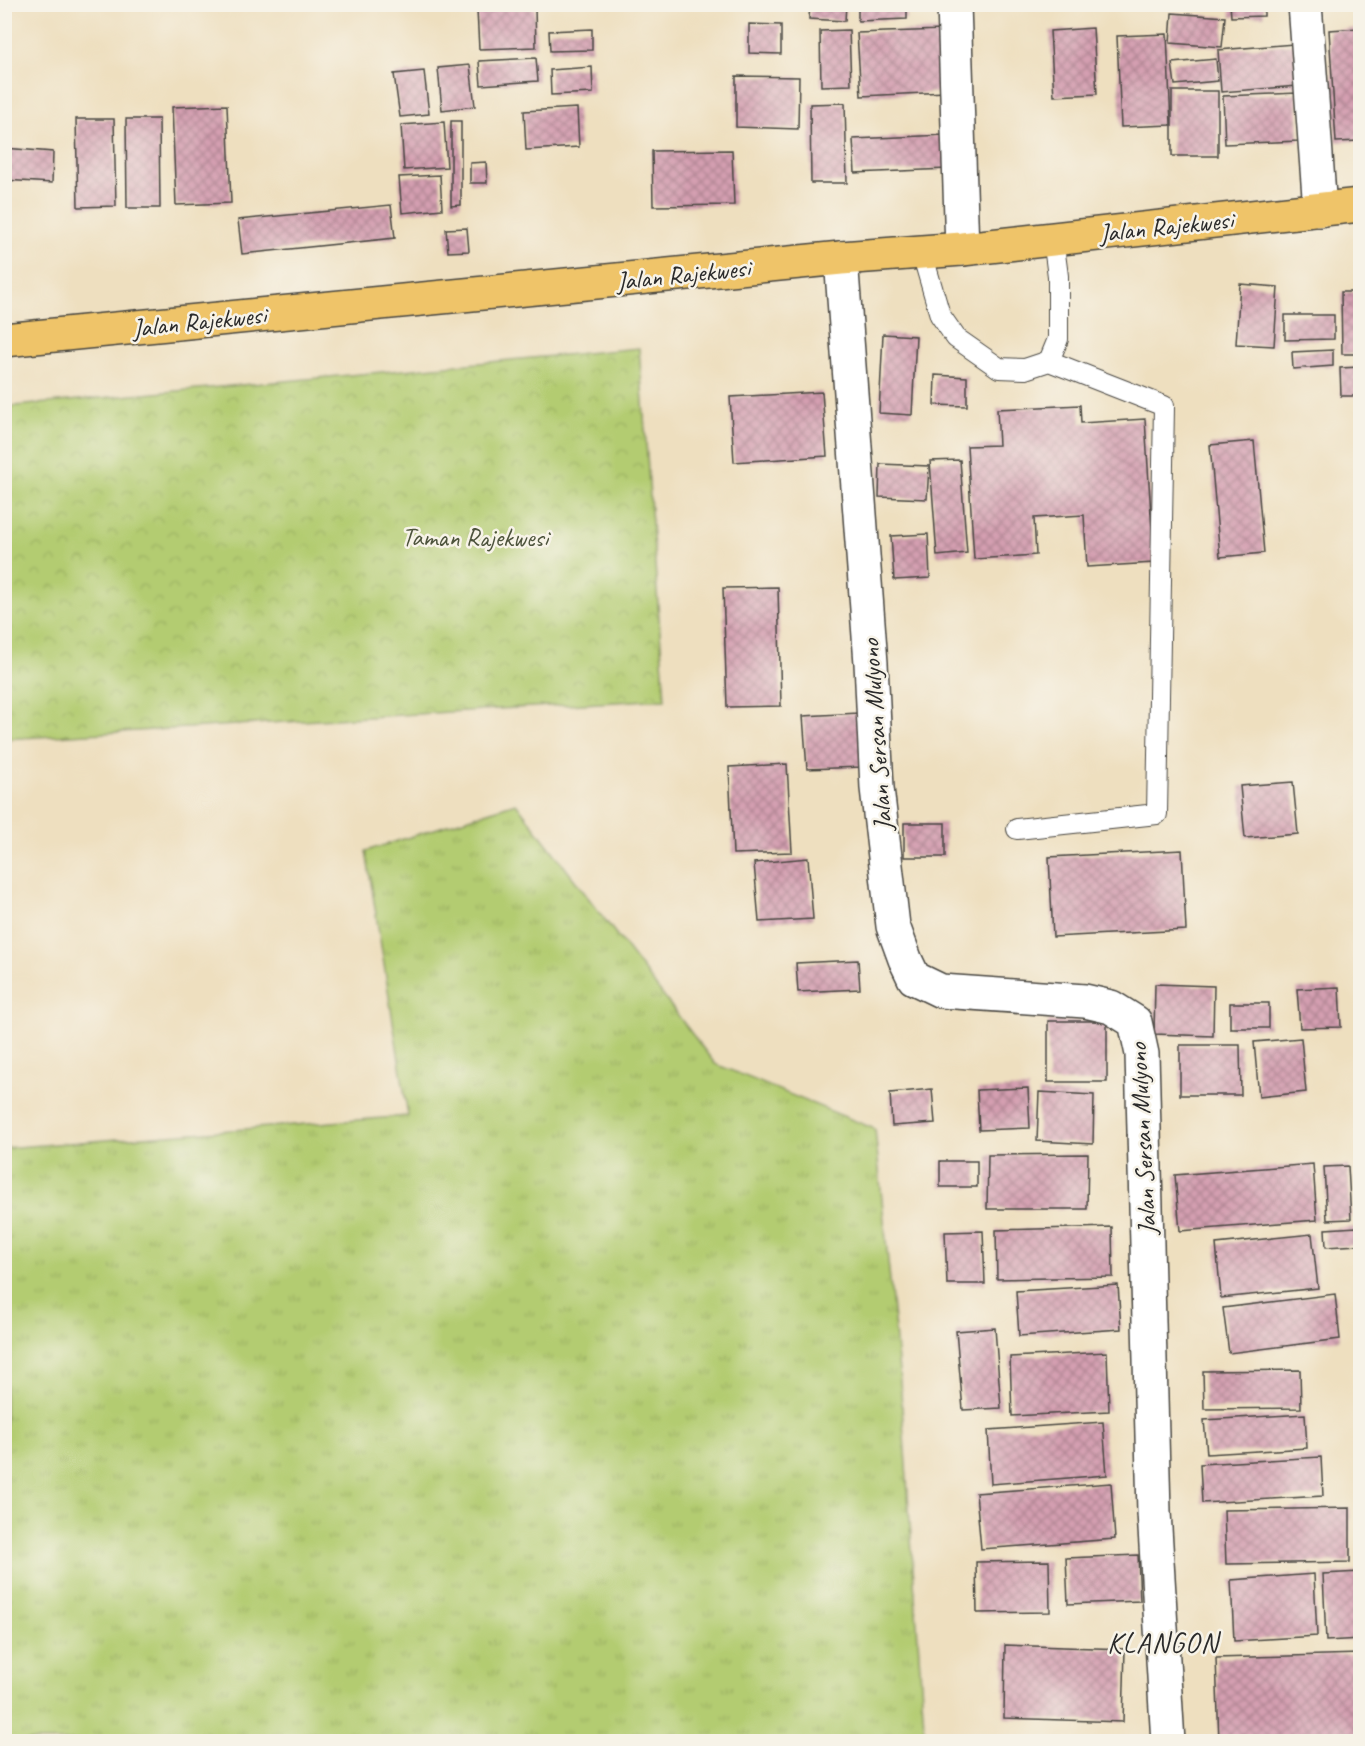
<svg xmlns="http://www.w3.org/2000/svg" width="1365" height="1746" viewBox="0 0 1365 1746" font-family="Caveat,sans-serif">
<defs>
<pattern id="grass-tufts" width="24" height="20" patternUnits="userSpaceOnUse" patternTransform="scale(1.5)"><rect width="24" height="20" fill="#b3cc71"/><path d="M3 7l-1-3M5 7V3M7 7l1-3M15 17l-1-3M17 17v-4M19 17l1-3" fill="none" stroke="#9aaf62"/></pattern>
<pattern id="park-crowns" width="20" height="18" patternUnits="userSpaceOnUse" patternTransform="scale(1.5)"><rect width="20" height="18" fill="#b3cc71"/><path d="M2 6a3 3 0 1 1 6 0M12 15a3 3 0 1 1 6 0" fill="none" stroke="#9aaf62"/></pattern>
<pattern id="building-cross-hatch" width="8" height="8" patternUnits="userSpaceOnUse" patternTransform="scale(1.5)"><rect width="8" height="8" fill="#d49fb1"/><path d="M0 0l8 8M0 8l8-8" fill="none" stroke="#ac8290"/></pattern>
</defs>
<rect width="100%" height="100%" fill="#f7f3e8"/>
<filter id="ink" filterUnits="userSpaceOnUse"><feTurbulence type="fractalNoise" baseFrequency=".0167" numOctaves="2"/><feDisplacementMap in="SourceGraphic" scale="12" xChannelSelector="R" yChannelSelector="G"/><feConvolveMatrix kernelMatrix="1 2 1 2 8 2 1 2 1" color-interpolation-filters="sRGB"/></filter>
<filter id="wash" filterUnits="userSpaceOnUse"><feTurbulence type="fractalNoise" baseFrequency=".008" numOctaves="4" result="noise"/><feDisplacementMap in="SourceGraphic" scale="24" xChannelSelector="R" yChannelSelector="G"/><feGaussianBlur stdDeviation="1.35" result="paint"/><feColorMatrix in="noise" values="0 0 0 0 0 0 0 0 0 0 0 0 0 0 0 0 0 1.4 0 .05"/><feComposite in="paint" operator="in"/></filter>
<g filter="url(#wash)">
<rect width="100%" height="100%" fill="#eedfbf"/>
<path fill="url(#grass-tufts)" stroke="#6f7c4e" stroke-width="1.5" d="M516,803L715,1064L875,1129L901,1392L925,1741H5V1148L408,1116L366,851Z"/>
<path fill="url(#park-crowns)" stroke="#6f7c4e" stroke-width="1.5" d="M639,348L665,699L5,739V407Z"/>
<g id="blocks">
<g fill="url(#building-cross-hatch)">
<path d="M810,4H846L845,21L809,19Z"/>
<path d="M858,4H907V19L858,21Z"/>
<path d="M1230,4H1264V16L1231,17Z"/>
<path d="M535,8L536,47L479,49L477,10Z"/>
<path d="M1172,13L1225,17L1222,47L1170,43Z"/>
<path d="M749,24L781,25V54L749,53Z"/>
<path d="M1093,28L1097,94L1054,96L1050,31Z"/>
<path d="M1360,28V141L1336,142L1329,30Z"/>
<path d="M592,29V50L550,51L549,31Z"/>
<path d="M849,30L851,85L821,86L820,31Z"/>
<path d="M943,30L946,92L861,96L857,33Z"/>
<path d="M1167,34L1171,125L1121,127L1117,36Z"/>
<path d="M1294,44L1298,86L1221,92L1218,50Z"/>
<path d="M536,58L538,81L481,85L479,61Z"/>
<path d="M1216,59L1218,81L1175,85L1172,63Z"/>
<path d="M470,65L475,106L442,110L438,68Z"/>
<path d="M592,67L593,93L551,95L550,70Z"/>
<path d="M424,71L429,114L400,117L394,74Z"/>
<path d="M736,76L799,77L798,129L736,127Z"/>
<rect x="1172" y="91" width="46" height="65"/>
<path d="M1297,93L1299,141L1225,144L1223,96Z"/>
<path d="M845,103L847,183H811L810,104Z"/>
<path d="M227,105L231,203L176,205L172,107Z"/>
<path d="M577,108L579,147L526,150L524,111Z"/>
<path d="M76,119H114L116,206L78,207Z"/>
<path d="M126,119H159L160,208H127Z"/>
<path d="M451,121H461V205L451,206Z"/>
<path d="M444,122L447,167L404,170L401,125Z"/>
<path d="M945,135L947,169L855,173L853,139Z"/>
<path d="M4,148L53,152L52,183L4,180Z"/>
<path d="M732,150L734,205L653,206L652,151Z"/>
<path d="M486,162L487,183H470V163Z"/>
<path d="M440,175L442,209L402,213L399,177Z"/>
<path d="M391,205L395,238L242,254L238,220Z"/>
<path d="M467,228L469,251L448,252L446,229Z"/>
<path d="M1240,284L1278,287L1274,346L1236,344Z"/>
<path d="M1341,292H1360V354H1342Z"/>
<path d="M1285,315H1334V339L1285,340Z"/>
<path d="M883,334L916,336L912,415L879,413Z"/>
<path d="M1333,350V366L1293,369L1292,352Z"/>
<path d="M1360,367V396H1341L1340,368Z"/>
<path d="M935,375L967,377V406L934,405Z"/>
<path d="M822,392L827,456L734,462L730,397Z"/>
<path d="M1080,405L1081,423L1145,419L1154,563L1087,567L1084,515L1034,518L1036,555L974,559L967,446L999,445L997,409Z"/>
<path d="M1254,441L1264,553L1220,557L1210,445Z"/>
<path d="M960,460L967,553L937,556L930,461Z"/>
<path d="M880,464L929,466L927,499L879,497Z"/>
<path d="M928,534L930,578L894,580L891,536Z"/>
<path d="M778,587L781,706L727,707L723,588Z"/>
<path d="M859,713L862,767L807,769L803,716Z"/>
<path d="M787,764L792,852L733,854L729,767Z"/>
<path d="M1293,782L1298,834L1245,838L1240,786Z"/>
<rect x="904" y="823" width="41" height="34"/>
<path d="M1182,850L1186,930L1053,937L1049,857Z"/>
<path d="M808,858L813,919L759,922L754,863Z"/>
<path d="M858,960L860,989L798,992L796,963Z"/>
<path d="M1155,984L1214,986L1213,1036L1154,1034Z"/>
<path d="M1339,987L1341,1027L1300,1028L1297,989Z"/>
<rect x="1230" y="1003" width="39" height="25"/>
<rect x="1048" y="1021" width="59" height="61"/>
<path d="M1301,1038L1306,1092L1259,1097L1254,1042Z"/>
<path d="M1180,1045H1240L1241,1095H1180Z"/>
<path d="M1028,1088L1030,1128L979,1130L977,1090Z"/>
<path d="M932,1089L935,1123L892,1126L890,1093Z"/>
<path d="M1039,1092L1094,1095L1093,1144L1037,1141Z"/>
<path d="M1088,1154L1087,1209H987L988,1155Z"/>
<rect x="940" y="1161" width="37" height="26"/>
<path d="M1313,1164L1317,1220L1180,1231L1175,1175Z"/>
<path d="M1348,1166L1351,1219L1327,1220L1324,1167Z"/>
<path d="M1112,1227L1113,1277L997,1279L996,1230Z"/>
<path d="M1357,1227L1358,1245L1326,1247L1325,1229Z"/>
<path d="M983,1231L985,1284H947L945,1232Z"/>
<path d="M1312,1234L1318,1288L1221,1298L1216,1244Z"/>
<path d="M1118,1285L1121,1329L1019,1336L1016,1291Z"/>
<path d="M1335,1294L1340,1339L1229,1353L1223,1308Z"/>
<path d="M995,1328L1001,1408L963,1410L956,1331Z"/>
<path d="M1107,1352L1109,1411L1012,1416L1010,1357Z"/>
<path d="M1300,1370L1301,1408L1204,1409L1203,1371Z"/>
<path d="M1305,1414L1307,1448L1207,1454L1204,1420Z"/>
<path d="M1103,1422L1107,1475L991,1484L988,1430Z"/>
<path d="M1321,1457L1323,1496L1202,1503L1200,1464Z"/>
<path d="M1111,1483L1115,1539L981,1549L976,1493Z"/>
<path d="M1350,1508V1562L1226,1564L1224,1510Z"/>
<path d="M1138,1555L1140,1601L1068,1604L1066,1558Z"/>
<path d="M1049,1561L1050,1612L977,1613L976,1562Z"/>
<path d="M1360,1572V1639L1326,1641L1323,1574Z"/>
<path d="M1314,1574L1317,1636L1234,1641L1231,1580Z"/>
<path d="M1005,1645L1125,1649L1123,1722L1004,1718Z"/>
<path d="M1360,1654V1742H1219L1216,1658Z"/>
</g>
</g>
</g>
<g filter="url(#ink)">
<use href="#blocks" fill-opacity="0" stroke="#484641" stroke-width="1.5"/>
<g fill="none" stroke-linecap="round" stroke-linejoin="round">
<defs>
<g id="service">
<path d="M922,253L940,315L956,338L999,368L1025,369L1049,361L1164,406L1157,814L1017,829"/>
<path d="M1049,361L1058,339V276L1053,239"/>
</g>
<g id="minor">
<path d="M954,4L962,249"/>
<path d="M1305,4L1320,210"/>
<path d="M841,258L871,663L877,788L893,926L905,959L914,978L941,991L1085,1001L1111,1007L1135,1022L1142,1054L1154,1512L1168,1742"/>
</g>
<path id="trunk" d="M4,340L841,258L962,249L1360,205"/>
</defs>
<use href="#service" stroke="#484641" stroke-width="22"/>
<use href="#minor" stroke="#484641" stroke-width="36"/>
<use href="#trunk" stroke="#484641" stroke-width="36"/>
<use href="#service" stroke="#fff" stroke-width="20"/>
<use href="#minor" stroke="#fff" stroke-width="33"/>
<use href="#trunk" stroke="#efc469" stroke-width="33"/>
</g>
</g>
<g text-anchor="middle" stroke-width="5" stroke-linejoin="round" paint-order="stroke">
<g font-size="26" fill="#2b2b2b" stroke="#f7f3e8">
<text transform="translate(1166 226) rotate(-6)" y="9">Jalan Rajekwesi</text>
<text transform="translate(683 274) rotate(-6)" y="9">Jalan Rajekwesi</text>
<text transform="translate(199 321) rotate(-6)" y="9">Jalan Rajekwesi</text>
<text transform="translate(876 735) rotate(-94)" y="9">Jalan Sersan Mulyono</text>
<text transform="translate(1142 1139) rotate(-93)" y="9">Jalan Sersan Mulyono</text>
</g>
<g font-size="26" fill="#4d533c" stroke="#f7f3e8">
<text x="475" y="546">Taman Rajekwesi</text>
</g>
<g font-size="28" letter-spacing="1.5" fill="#2b2b2b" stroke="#f7f3e8">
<text x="1163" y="1652">KLANGON</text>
</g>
</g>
<rect width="1365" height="1746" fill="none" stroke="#f7f3e8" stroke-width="24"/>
</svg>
